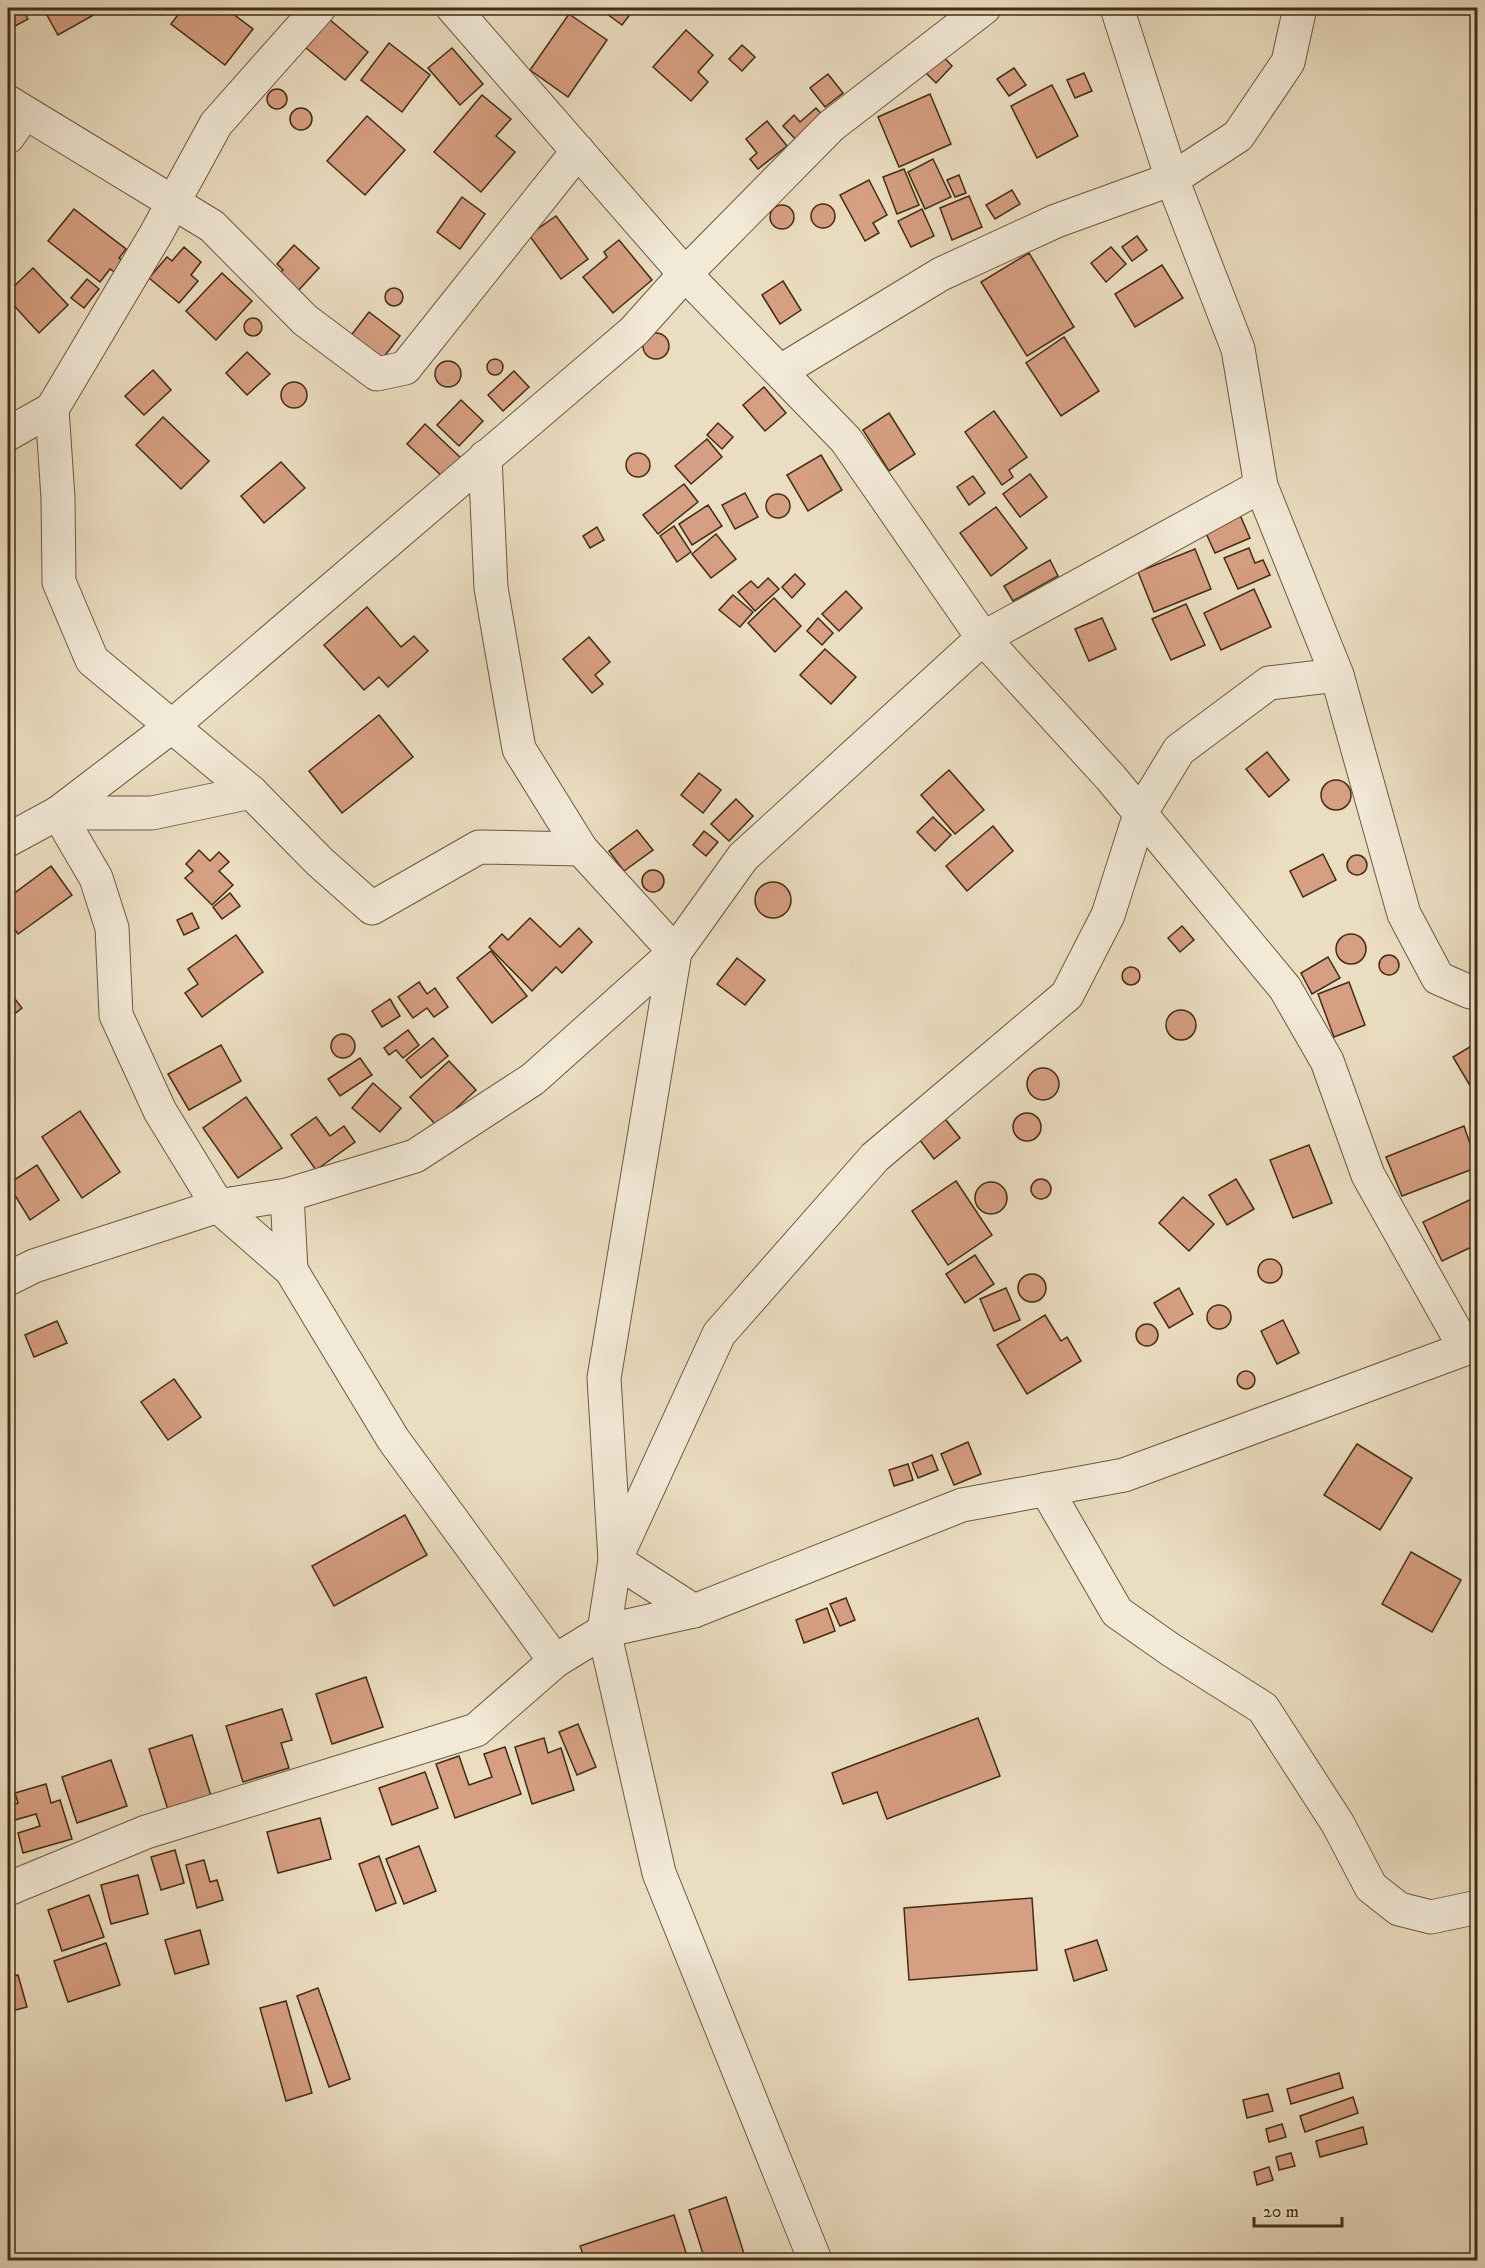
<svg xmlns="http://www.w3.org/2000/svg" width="1485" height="2268" viewBox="0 0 1485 2268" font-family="'IM FELL DW Pica',serif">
<rect width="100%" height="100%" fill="#ebddc1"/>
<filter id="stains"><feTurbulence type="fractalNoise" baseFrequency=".00333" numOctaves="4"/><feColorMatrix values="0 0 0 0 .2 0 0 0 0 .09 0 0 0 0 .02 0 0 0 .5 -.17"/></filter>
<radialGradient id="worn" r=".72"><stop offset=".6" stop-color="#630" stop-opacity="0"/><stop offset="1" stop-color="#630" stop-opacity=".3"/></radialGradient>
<g fill="#d69e82" stroke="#422d12" stroke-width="1.5">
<path d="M8,8H22L28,19L8,30Z"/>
<path d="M43,8H106L58,35Z"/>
<path d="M153,8H168L162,15Z"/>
<path d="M183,8H225L253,29L225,65L171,24Z"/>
<path d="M599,8H635L622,25Z"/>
<path d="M569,14L607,40L568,97L530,70Z"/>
<path d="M329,19L368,52L345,80L306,48Z"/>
<path d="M686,30L713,55L698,72L708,82L691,101L653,67Z"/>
<path d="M389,43L430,75L402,112L361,80Z"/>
<path d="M742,45L755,57L742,71L729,59Z"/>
<path d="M452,48L483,84L460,105L428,68Z"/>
<path d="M938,51L952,66L936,83L921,68Z"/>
<path d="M1014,68L1026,85L1009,96L997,79Z"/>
<path d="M1084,73L1092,91L1075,98L1067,80Z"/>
<path d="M828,74L843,93L825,107L810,88Z"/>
<path d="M1052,85L1078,136L1037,158L1011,106Z"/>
<circle cx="277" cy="99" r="10"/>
<path d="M930,94L951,144L899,167L878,117Z"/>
<path d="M482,95L511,119L496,136L515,152L481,192L434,152Z"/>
<path d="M816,108L826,119L799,143L783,126L794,115L800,122Z"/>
<circle cx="301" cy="119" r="11"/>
<path d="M367,116L405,150L365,195L327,161Z"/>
<path d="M767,121L787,146L758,169L750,159L757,153L746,139Z"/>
<path d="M933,159L951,197L925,209L908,172Z"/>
<path d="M904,169L919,205L897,214L883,177Z"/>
<path d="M959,175L966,193L955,197L947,180Z"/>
<path d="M869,180L887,215L873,223L879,233L865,241L840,195Z"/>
<path d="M1012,190L1020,204L995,219L986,205Z"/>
<path d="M969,196L982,227L952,240L940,208Z"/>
<path d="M462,197L485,214L460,249L437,232Z"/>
<circle cx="823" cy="216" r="12"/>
<circle cx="782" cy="217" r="12"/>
<path d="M74,209L126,249L119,258L126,263L117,274L110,269L100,282L48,241Z"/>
<path d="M922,209L934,236L911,247L898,221Z"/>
<path d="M556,216L588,259L561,279L529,235Z"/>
<path d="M1137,236L1147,250L1132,261L1122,247Z"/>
<path d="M619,240L652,280L613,313L583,277L607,257L604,252Z"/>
<path d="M294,245L319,268L297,292L278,275L283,270L277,264Z"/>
<path d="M184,247L201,262L191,275L198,281L179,303L149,278L167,257L172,261Z"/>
<path d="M1111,247L1126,264L1106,282L1091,263Z"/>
<path d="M1029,253L1074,327L1027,356L981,282Z"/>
<path d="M1162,265L1183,298L1135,327L1115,294Z"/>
<path d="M33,268L68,305L39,333L8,299V292Z"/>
<path d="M222,273L252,301L216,340L186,311Z"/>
<path d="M87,279L99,289L84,308L71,298Z"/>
<path d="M783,281L801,310L780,324L762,295Z"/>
<circle cx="394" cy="297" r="9"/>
<path d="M369,312L400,336L380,362L349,338Z"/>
<circle cx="253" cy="327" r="9"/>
<circle cx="656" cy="346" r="13"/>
<path d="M1064,337L1099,391L1061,416L1026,363Z"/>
<path d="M247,352L270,374L247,395L226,373Z"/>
<circle cx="495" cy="367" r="8"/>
<circle cx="448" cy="374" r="13"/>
<path d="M153,370L171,390L144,415L125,396Z"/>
<path d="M514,371L529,387L503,411L488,395Z"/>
<circle cx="294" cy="395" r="13"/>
<path d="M764,387L786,413L765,431L743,405Z"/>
<path d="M461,400L483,421L459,446L437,425Z"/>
<path d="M994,411L1027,457L1009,470L1013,477L1002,485L965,432Z"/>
<path d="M889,413L915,454L889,471L863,430Z"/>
<path d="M163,417L209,461L181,489L136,445Z"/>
<path d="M718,423L733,437L722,449L707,435Z"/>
<path d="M425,424L461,458L444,478L407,444Z"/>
<path d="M707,439L722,457L691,484L675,466Z"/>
<circle cx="638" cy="465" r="12"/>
<path d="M821,455L842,490L808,511L787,475Z"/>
<path d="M281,462L305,488L264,523L241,496Z"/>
<path d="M1030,474L1047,497L1020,517L1003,494Z"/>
<path d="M973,476L985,493L969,505L957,487Z"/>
<path d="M684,484L698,502L658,534L643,515Z"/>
<path d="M745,493L758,517L735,529L722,505Z"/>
<circle cx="778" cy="506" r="12"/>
<path d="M708,505L722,526L692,545L679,524Z"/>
<path d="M996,507L1027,548L991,576L960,533Z"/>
<path d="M1240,515L1250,538L1215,553L1205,531Z"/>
<path d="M674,526L691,552L677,562L660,536Z"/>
<path d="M597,527L604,540L590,548L583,536Z"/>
<path d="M716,534L736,559L711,578L692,554Z"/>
<path d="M1249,548L1255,563L1263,560L1270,575L1238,589L1224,558Z"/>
<path d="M1195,549L1211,589L1154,612L1138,572Z"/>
<path d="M1050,560L1058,576L1013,601L1004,586Z"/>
<path d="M795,574L805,584L792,598L782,587Z"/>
<path d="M768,578L779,589L755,611L738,592L751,581L758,588Z"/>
<path d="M1254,589L1271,627L1221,650L1204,613Z"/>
<path d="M846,591L862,608L839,631L822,614Z"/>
<path d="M733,595L753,612L740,627L719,610Z"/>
<path d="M774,598L801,626L775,652L748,623Z"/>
<path d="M1186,604L1205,645L1171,660L1152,619Z"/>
<path d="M367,607L401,647L414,636L428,651L388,687L379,677L364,690L324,645Z"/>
<path d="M818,618L833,633L822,645L807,631Z"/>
<path d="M1102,618L1116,649L1089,661L1075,629Z"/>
<path d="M589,637L610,662L595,675L603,684L592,693L563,659Z"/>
<path d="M825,649L856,677L831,704L800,675Z"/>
<path d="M379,715L413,757L342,813L309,771Z"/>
<path d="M1267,752L1289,780L1269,797L1246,769Z"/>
<path d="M949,770L984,810L955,834L921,795Z"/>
<path d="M699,773L721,790L703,813L681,795Z"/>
<circle cx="1336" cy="795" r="15"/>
<path d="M736,799L753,816L729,841L711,824Z"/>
<path d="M933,817L951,835L935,851L917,832Z"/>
<path d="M993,826L1013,851L967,891L946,866Z"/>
<path d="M637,830L653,850L624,871L609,851Z"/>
<path d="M704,831L718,842L706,856L693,845Z"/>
<path d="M199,850L210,861L219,852L229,862L219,871L233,885L212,905L185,878L193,871L186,864Z"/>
<path d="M1323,854L1336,880L1303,897L1290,871Z"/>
<circle cx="1357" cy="865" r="10"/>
<path d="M51,866L72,895L18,934L8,920V898Z"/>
<circle cx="653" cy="881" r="11"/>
<circle cx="773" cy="900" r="18"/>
<path d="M230,893L240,906L222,919L213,907Z"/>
<path d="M192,913L199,928L184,935L177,920Z"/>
<path d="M530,918L560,947L579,928L592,942L562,973L556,967L532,991L489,947L502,934L508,940Z"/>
<path d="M1182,926L1194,940L1180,952L1168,938Z"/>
<circle cx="1351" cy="949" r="15"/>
<path d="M236,935L263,972L202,1017L185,993L198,984L188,969Z"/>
<path d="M491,951L527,996L492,1023L457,978Z"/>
<circle cx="1389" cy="965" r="10"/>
<path d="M1328,957L1340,978L1312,994L1301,973Z"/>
<path d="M737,958L765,980L745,1005L717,984Z"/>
<circle cx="1131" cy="976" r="9"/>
<path d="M419,982L427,994L435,988L448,1007L434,1017L427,1008L413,1018L398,997Z"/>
<path d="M1349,982L1365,1025L1334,1037L1318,994Z"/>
<path d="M8,990L22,1008L8,1019Z"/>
<path d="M390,999L400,1016L382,1027L372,1011Z"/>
<circle cx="1181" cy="1025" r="15"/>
<path d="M408,1030L419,1045L403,1058L396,1050L389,1055L384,1048Z"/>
<circle cx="343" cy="1046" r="12"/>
<path d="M433,1038L448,1056L421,1078L406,1060Z"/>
<path d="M1478,1042V1099L1453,1057Z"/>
<path d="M221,1045L241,1081L189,1110L168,1074Z"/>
<path d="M360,1058L372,1075L340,1096L328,1079Z"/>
<path d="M449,1061L476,1090L437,1126L410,1097Z"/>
<circle cx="1043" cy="1084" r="16"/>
<path d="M373,1083L401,1108L380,1132L352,1108Z"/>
<path d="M246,1097L282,1148L238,1178L203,1128Z"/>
<path d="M80,1111L120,1172L82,1198L42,1137Z"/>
<circle cx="1027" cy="1127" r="14"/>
<path d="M942,1115L960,1138L934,1159L916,1135Z"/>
<path d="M316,1117L330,1136L344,1126L355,1142L316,1170L291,1135Z"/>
<path d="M1464,1126L1478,1167L1402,1196L1386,1157Z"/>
<path d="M1309,1145L1332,1203L1293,1218L1270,1160Z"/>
<path d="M37,1165L59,1200L30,1220L8,1184Z"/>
<path d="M1236,1179L1254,1209L1227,1225L1209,1195Z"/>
<circle cx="1041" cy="1189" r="10"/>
<path d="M956,1181L992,1235L948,1265L912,1211Z"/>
<circle cx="991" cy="1198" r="16"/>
<path d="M1478,1196V1244L1442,1261L1423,1222Z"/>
<path d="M1183,1197L1214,1224L1189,1251L1159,1223Z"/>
<path d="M975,1255L994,1284L965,1303L946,1274Z"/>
<circle cx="1270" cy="1271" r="12"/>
<circle cx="1032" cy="1288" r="14"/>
<path d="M1478,1277V1294L1471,1280Z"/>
<path d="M1006,1288L1020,1320L994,1331L980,1299Z"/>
<path d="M1179,1288L1193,1314L1169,1328L1154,1303Z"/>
<circle cx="1219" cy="1317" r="12"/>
<path d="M1045,1315L1061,1341L1067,1337L1081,1361L1027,1394L997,1345Z"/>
<path d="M1283,1320L1299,1353L1277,1364L1261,1331Z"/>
<path d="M57,1321L67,1343L34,1357L25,1335Z"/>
<circle cx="1147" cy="1335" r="11"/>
<circle cx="1246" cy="1380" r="9"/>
<path d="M174,1379L201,1417L168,1440L141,1402Z"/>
<path d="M968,1442L981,1474L954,1485L941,1454Z"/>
<path d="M1357,1444L1412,1478L1380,1530L1324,1495Z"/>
<path d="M932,1455L938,1470L918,1478L912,1463Z"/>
<path d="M908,1464L913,1480L894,1486L889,1470Z"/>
<path d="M405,1515L427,1555L334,1606L312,1566Z"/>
<path d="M1411,1552L1461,1580L1432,1632L1382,1604Z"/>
<path d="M846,1598L855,1620L840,1626L830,1604Z"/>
<path d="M827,1608L835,1631L804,1643L796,1620Z"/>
<path d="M366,1677L383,1727L332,1744L316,1694Z"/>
<path d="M282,1709L292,1740L281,1743L289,1768L243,1782L226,1726Z"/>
<path d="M978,1718L1000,1776L887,1819L877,1792L843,1804L832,1773Z"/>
<path d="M578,1724L596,1767L577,1775L559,1732Z"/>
<path d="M192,1735L211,1796L168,1810L149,1749Z"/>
<path d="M544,1738L548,1753L561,1748L574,1790L532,1804L515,1747Z"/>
<path d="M505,1747L521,1794L455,1818L436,1764L459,1756L469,1785L492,1777L484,1754Z"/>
<path d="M111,1760L127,1806L77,1823L62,1777Z"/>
<path d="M425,1772L438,1808L392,1825L379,1788Z"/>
<path d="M46,1784L51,1803L60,1800L72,1839L23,1853L18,1833L40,1826L36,1814L15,1820L11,1806L18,1803L15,1793Z"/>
<path d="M320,1818L331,1859L278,1873L267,1832Z"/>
<path d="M419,1846L436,1891L404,1904L386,1859Z"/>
<path d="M175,1850L184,1883L161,1890L151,1857Z"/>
<path d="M379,1856L396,1903L376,1911L359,1864Z"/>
<path d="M204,1860L210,1882L217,1880L223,1900L197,1908L186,1865Z"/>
<path d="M138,1875L148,1914L111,1924L101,1885Z"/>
<path d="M89,1895L104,1937L62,1951L48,1910Z"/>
<path d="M1032,1898L1037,1970L909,1980L904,1908Z"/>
<path d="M200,1930L209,1964L175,1974L165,1940Z"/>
<path d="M1097,1940L1107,1970L1074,1981L1065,1950Z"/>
<path d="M106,1943L120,1985L68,2002L54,1961Z"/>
<path d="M18,1975L27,2007L8,2012L13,2028L8,2030V1978Z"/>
<path d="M318,1988L350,2079L329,2087L297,1996Z"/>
<path d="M286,2001L312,2093L286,2101L260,2008Z"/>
<path d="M1339,2073L1343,2088L1291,2104L1287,2089Z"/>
<path d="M1268,2094L1273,2111L1247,2118L1243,2100Z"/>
<path d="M1353,2097L1358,2113L1305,2132L1300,2116Z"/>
<path d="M1282,2124L1286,2137L1269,2142L1266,2129Z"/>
<path d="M1363,2127L1367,2144L1320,2157L1316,2141Z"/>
<path d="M1291,2153L1295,2166L1279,2170L1276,2157Z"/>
<path d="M1269,2167L1273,2180L1257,2185L1254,2172Z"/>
<path d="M726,2197L746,2260H705L689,2210Z"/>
<path d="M674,2215L687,2256L672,2260H585L580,2246Z"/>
<path d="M1318,2253L1320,2260H1293Z"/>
</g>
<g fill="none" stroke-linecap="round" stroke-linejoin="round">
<defs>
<g id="minor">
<path d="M453,8L685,274L846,440L983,638L1111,778L1285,988L1327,1061L1368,1175L1465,1348"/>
<path d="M1117,8L1172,179L1238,349L1261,486L1337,675L1404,914L1438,978L1470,992L1478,990"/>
<path d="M8,102L212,226L305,320L377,374L405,368L578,151"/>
<path d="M8,137L25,113"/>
<path d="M781,371L941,274L1056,221L1172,179L1238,136L1288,62L1300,8"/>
<path d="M8,434L52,409"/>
<path d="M485,457L491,588L519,749L581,849L675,952"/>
<path d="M251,792L92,660L59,582L58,498L52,409L156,234L216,124L319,8"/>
<path d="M58,813L96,878L112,928L116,1015L160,1111L218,1206L291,1270L393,1439L555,1661"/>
<path d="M58,813H152L251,792L320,862L372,908L479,847L581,849"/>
<path d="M8,840L58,813L172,726L634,331L685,274L831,126L984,8"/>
<path d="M675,952L604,1378L615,1560L694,1611"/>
<path d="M287,1195L291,1270"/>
<path d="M8,1279L34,1266L218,1206L287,1195L415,1156L533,1079L675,952L743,857L983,638L1261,486"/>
<path d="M1046,1489L1117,1612L1171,1650L1263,1708L1338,1824L1371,1887L1399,1909L1431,1917L1478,1907"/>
<path d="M8,1889L146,1832L476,1730L555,1661L604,1631L694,1611L962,1505L1124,1475L1478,1344"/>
<path d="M815,2260L659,1873L604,1631L615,1560L719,1334L875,1157L1067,995L1108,915L1140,814L1179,750L1269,683L1337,675"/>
</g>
</defs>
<use href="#minor" stroke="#6c593e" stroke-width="35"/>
<use href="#minor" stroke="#f2e9d7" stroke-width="33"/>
</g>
<rect width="1485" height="2268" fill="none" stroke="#ebddc1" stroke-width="30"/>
<rect x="9" y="9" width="1467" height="2250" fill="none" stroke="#422d12" stroke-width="3"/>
<rect x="15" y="15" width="1455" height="2238" fill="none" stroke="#422d12" stroke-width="1.5"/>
<path d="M1254 2217v9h88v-9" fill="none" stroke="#422d12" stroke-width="3"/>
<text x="1263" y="2217" font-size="18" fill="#422d12" stroke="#f2e9d7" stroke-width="4.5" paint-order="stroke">20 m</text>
<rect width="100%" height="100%" filter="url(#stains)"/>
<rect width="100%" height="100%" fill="url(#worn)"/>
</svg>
